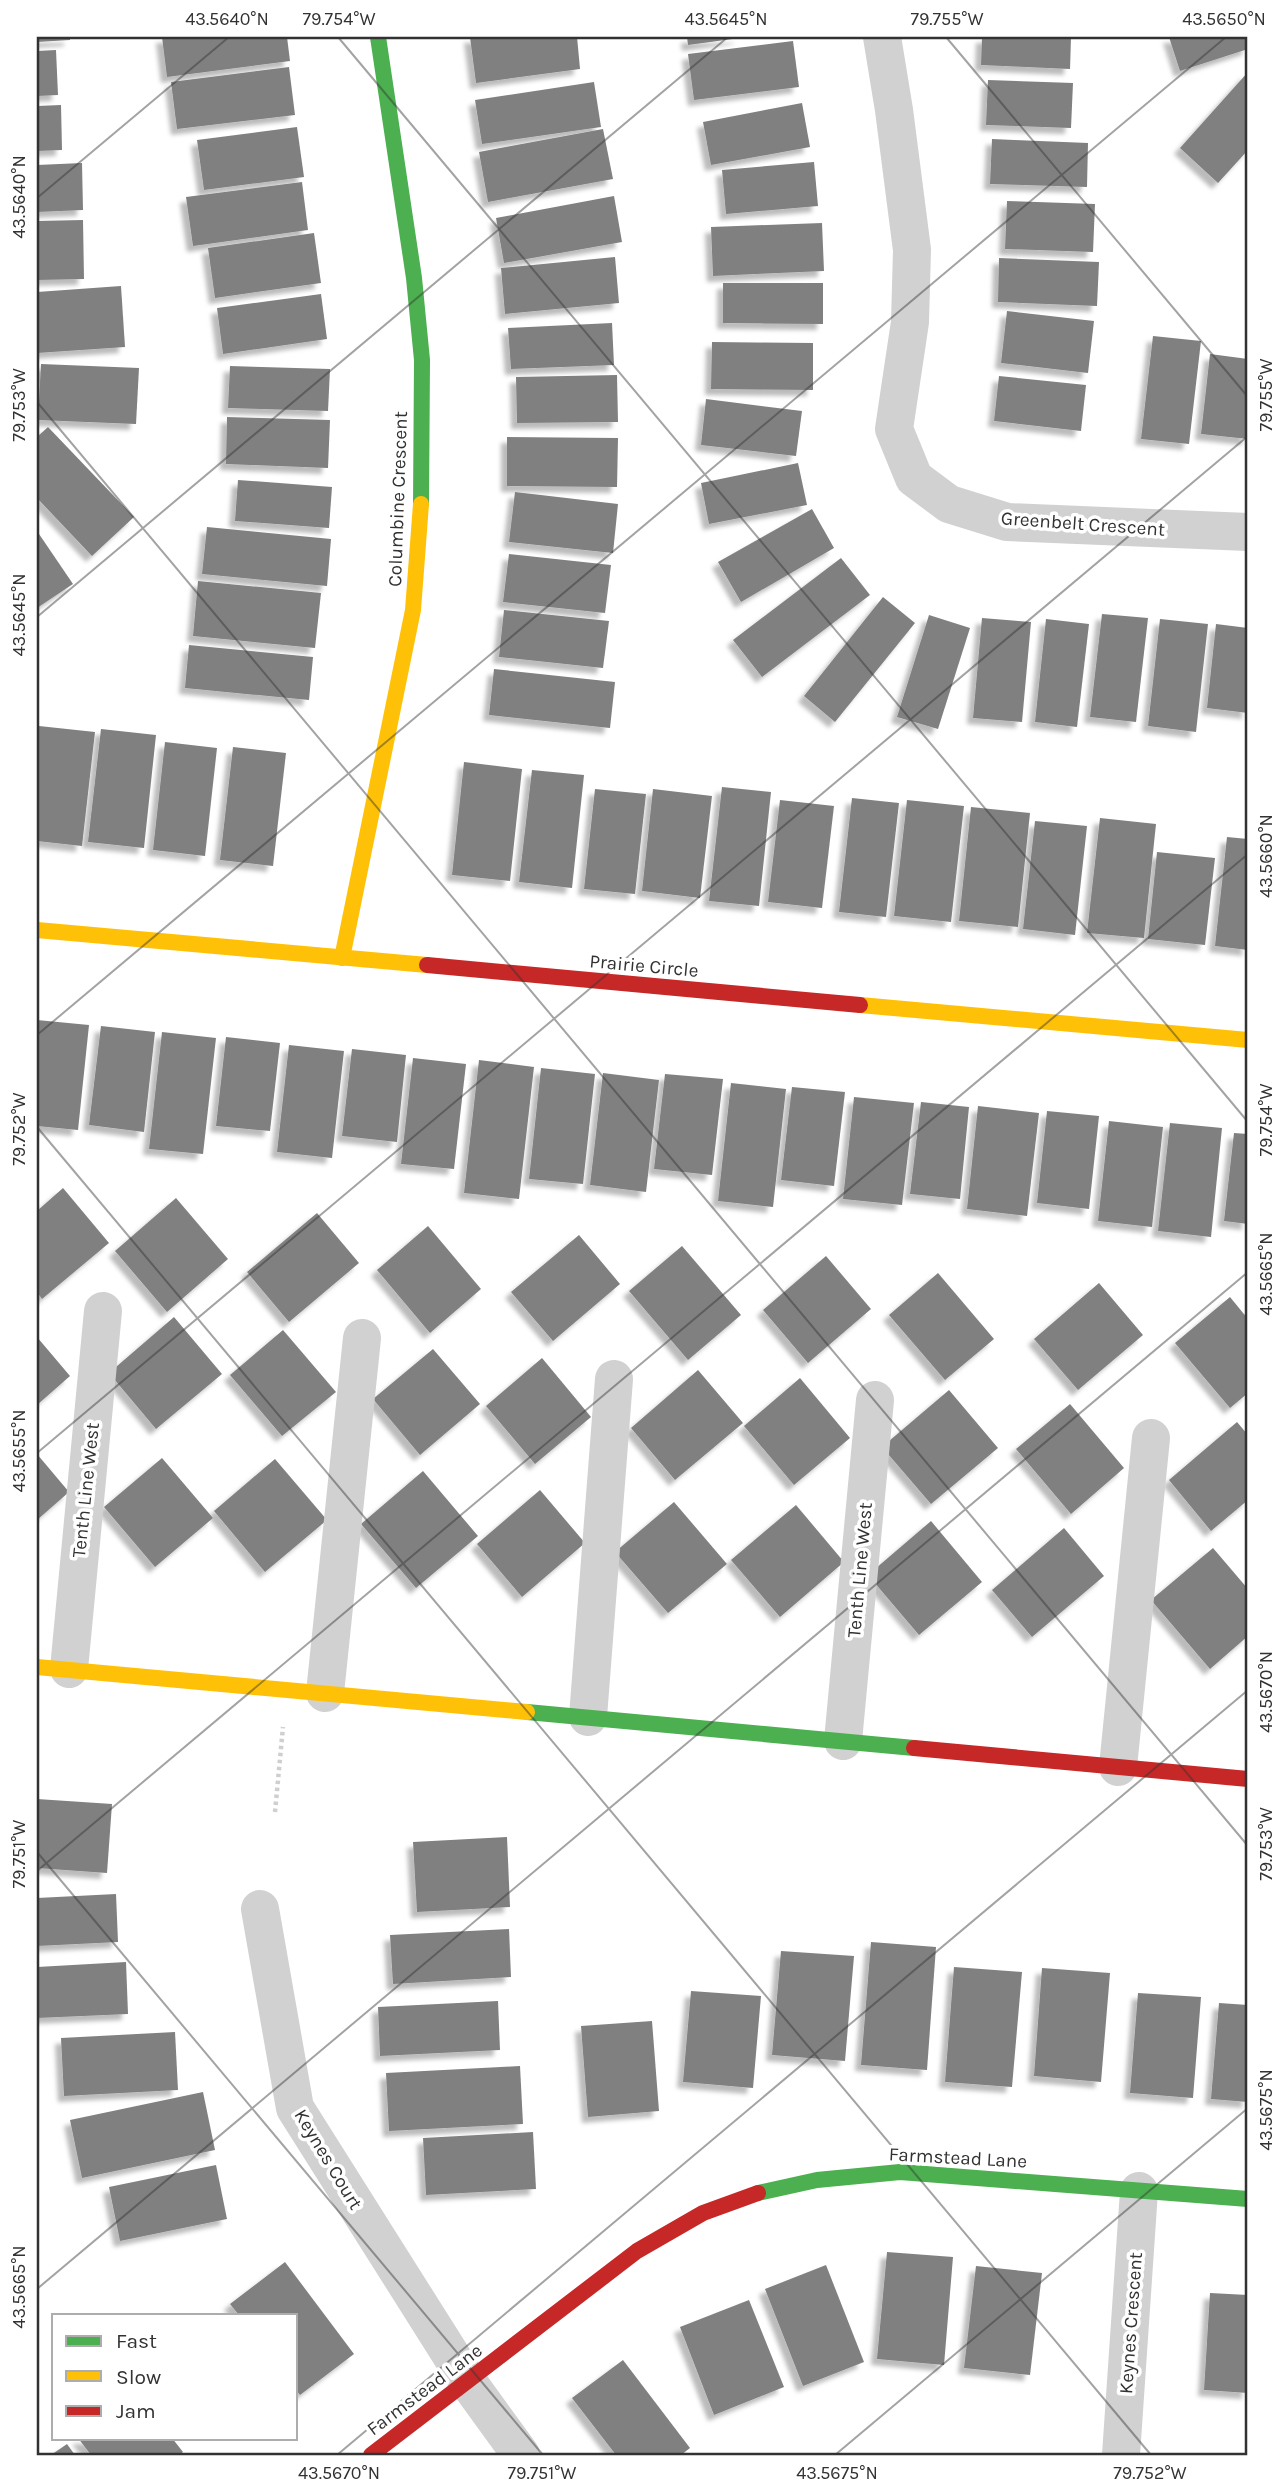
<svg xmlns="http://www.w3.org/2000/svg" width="1285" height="2492" viewBox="0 0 1285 2492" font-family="Karla,sans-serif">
<defs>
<filter id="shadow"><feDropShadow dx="-6" dy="6" stdDeviation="2" flood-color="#0004"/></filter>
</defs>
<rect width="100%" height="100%" fill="#fff"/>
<g fill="#808080" filter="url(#shadow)">
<path d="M37,37H70V40L37,42Z"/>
<path d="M162,37H287L290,61L167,77Z"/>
<path d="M470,37H577L580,69L476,83Z"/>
<path d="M687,37H740V38L688,45Z"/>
<path d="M982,37H1071L1070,69L981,65Z"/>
<path d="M1169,37H1248V49L1180,71Z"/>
<path d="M793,41L799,87L694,100L688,54Z"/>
<path d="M56,50L58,95L37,96V51Z"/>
<path d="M289,67L295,115L177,129L171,82Z"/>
<path d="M1248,72V150L1218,183L1180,148Z"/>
<path d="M988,80L1073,83L1071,128L986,125Z"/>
<path d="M594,82L601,127L482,144L475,100Z"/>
<path d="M802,103L810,147L711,165L703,122Z"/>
<path d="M61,105L62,150L37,151V106Z"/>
<path d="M297,127L304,177L204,190L197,140Z"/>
<path d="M603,129L613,179L488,202L479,152Z"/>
<path d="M992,139L1088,143L1087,187L990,184Z"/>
<path d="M814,162L818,206L726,214L722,170Z"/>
<path d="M82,163L83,210L37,212V165Z"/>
<path d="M302,182L308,230L193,246L186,197Z"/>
<path d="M614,196L622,242L504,263L496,218Z"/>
<path d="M1007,201L1095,204L1093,252L1005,249Z"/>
<path d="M83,220L84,279L37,280V221Z"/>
<path d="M822,223L824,271L713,276L711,227Z"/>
<path d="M314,233L321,283L215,298L208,248Z"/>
<path d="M615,257L619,303L505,314L501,268Z"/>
<path d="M999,258L1099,262L1097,306L998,302Z"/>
<path d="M723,283H823V324L723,323Z"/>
<path d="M121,286L125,347L37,353V292Z"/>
<path d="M321,294L327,339L223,354L217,308Z"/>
<path d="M1007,311L1094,321L1088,373L1001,363Z"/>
<path d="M612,323L614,365L511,369L508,328Z"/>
<path d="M1153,336L1201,341L1189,444L1141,439Z"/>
<path d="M712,342L813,343V390L711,389Z"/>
<path d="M1210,354L1248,359V439L1201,434Z"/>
<path d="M41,364L139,368L136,424L38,420Z"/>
<path d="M230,366L330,369L328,411L228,408Z"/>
<path d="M617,375L618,422L517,423L516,377Z"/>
<path d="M999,376L1086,385L1081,431L994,421Z"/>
<path d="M706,399L802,411L796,456L701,445Z"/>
<path d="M227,417L330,420L328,468L226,464Z"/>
<path d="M48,427L134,517L92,556L37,498V437Z"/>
<path d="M507,437L618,438L617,487L507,486Z"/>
<path d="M798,463L807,505L709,524L701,483Z"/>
<path d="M238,480L332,487L329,528L235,521Z"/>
<path d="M515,492L618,504L613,553L509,542Z"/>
<path d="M812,509L834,548L741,602L718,562Z"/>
<path d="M207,527L331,539L327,586L202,574Z"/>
<path d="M37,531L73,584L37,608Z"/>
<path d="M509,554L611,565L605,613L503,602Z"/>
<path d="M841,558L870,595L762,677L733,640Z"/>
<path d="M198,581L321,593L315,648L193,636Z"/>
<path d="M883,597L915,623L835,722L804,696Z"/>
<path d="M504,610L609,621L603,668L499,657Z"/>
<path d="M1102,614L1148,618L1136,722L1090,717Z"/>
<path d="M929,615L970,628L938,729L897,717Z"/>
<path d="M982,618L1031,622L1022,722L973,718Z"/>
<path d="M1046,619L1089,624L1077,727L1035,722Z"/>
<path d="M1160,619L1208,624L1196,732L1148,726Z"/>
<path d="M1216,624L1248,628V713L1207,708Z"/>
<path d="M189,645L313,657L309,700L185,688Z"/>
<path d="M494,669L615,682L610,728L489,715Z"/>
<path d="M39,726L95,732L82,846L37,841V748Z"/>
<path d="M101,729L156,735L144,848L88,842Z"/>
<path d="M165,742L217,748L205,856L153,850Z"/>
<path d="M233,747L286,753L273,866L220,860Z"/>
<path d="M464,762L522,769L510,881L452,875Z"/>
<path d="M532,770L584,775L572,888L519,882Z"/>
<path d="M722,787L771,792L759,906L709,901Z"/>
<path d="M595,789L646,794L635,894L584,889Z"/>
<path d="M653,789L712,796L700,898L642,891Z"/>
<path d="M852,798L899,803L886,917L839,912Z"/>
<path d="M780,800L834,806L822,908L768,902Z"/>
<path d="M907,800L964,806L951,922L894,916Z"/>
<path d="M971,807L1030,813L1018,927L959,921Z"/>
<path d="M1100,818L1156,824L1144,938L1087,933Z"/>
<path d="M1035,821L1087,826L1075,935L1023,929Z"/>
<path d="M1227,837L1248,839V950L1215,946Z"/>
<path d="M1157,852L1215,858L1205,945L1148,939Z"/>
<path d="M37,1020L89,1025L78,1130L37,1126Z"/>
<path d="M101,1026L155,1032L144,1132L89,1125Z"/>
<path d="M162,1032L216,1038L203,1154L149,1149Z"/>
<path d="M226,1037L280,1043L270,1131L216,1126Z"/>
<path d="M289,1045L344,1051L332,1158L277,1152Z"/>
<path d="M352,1049L406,1055L397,1142L342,1136Z"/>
<path d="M413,1058L466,1064L454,1169L401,1164Z"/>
<path d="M479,1060L534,1067L519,1199L464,1193Z"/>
<path d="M541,1068L595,1074L583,1184L529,1179Z"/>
<path d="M603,1073L659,1080L646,1192L590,1185Z"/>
<path d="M665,1074L723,1079L712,1175L654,1169Z"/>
<path d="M731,1083L786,1089L773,1207L718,1201Z"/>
<path d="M792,1087L845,1092L834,1186L781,1180Z"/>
<path d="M854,1097L914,1103L902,1205L843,1199Z"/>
<path d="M921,1102L969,1107L960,1199L910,1194Z"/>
<path d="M978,1106L1039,1113L1027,1216L967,1209Z"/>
<path d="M1047,1111L1099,1116L1089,1209L1037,1203Z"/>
<path d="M1109,1121L1163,1127L1152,1227L1098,1221Z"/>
<path d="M1170,1123L1222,1128L1211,1237L1158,1231Z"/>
<path d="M1234,1133L1248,1134V1224L1224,1221Z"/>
<path d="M63,1188L109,1243L42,1299L37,1292V1211Z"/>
<path d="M176,1198L228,1259L167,1312L115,1251Z"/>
<path d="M317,1213L359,1263L289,1322L247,1272Z"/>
<path d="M428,1226L481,1289L430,1333L377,1270Z"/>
<path d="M579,1235L620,1284L553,1341L511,1292Z"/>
<path d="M682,1246L741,1315L688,1360L629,1291Z"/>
<path d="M826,1256L871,1309L808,1363L763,1310Z"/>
<path d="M938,1273L994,1339L945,1380L889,1315Z"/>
<path d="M1099,1283L1143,1335L1078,1390L1034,1339Z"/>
<path d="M1230,1297L1248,1319V1393L1230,1408L1175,1343Z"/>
<path d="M174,1317L222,1374L156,1429L109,1373Z"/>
<path d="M283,1330L336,1392L282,1436L230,1375Z"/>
<path d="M37,1337L70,1376L37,1405Z"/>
<path d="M433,1349L480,1404L420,1455L373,1399Z"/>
<path d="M542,1358L591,1417L535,1464L486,1406Z"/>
<path d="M698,1370L743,1423L675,1480L631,1428Z"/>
<path d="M800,1378L850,1438L794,1485L744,1426Z"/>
<path d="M949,1390L998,1448L931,1504L882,1447Z"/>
<path d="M1070,1404L1124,1468L1071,1514L1016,1449Z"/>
<path d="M1237,1422L1248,1435V1500L1211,1531L1169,1480Z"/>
<path d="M37,1454L69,1492L37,1520Z"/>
<path d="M162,1458L213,1518L155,1567L104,1507Z"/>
<path d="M275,1459L327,1520L265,1572L214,1511Z"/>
<path d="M423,1471L478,1536L416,1588L361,1524Z"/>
<path d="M540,1490L585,1543L522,1597L477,1544Z"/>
<path d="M674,1502L727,1564L668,1613L615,1552Z"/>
<path d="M796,1505L844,1562L780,1617L731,1560Z"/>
<path d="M931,1521L982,1582L919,1635L868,1575Z"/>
<path d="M1064,1528L1104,1576L1032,1637L992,1590Z"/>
<path d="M1213,1548L1248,1589V1636L1210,1669L1151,1600Z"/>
<path d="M37,1799L112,1804L107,1873L37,1868Z"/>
<path d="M507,1837L510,1907L417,1912L413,1842Z"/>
<path d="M116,1894L118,1942L37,1946V1898Z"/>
<path d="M509,1929L511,1977L393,1984L390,1935Z"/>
<path d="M871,1942L936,1947L927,2070L861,2065Z"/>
<path d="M781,1951L854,1956L845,2061L772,2055Z"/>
<path d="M126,1962L128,2014L37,2018V1967Z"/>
<path d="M954,1967L1022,1972L1012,2087L945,2082Z"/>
<path d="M1042,1968L1110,1973L1101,2082L1034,2076Z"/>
<path d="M691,1991L761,1996L753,2088L683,2082Z"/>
<path d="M1138,1993L1201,1997L1193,2098L1130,2093Z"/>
<path d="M498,2001L500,2050L380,2056L378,2007Z"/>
<path d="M1219,2003L1248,2005V2102L1211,2099Z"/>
<path d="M652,2021L659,2111L588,2117L581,2026Z"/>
<path d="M175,2032L178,2090L64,2096L61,2038Z"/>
<path d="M520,2066L523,2124L389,2131L386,2073Z"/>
<path d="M203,2092L215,2150L82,2178L70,2120Z"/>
<path d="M533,2132L536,2189L426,2195L423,2138Z"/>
<path d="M216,2165L227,2219L120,2241L109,2187Z"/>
<path d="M887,2252L953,2257L944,2365L877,2359Z"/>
<path d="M285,2262L354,2354L300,2395L296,2390V2315H239L230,2304Z"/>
<path d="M826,2265L864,2362L803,2386L765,2289Z"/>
<path d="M976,2266L1042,2273L1030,2375L964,2368Z"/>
<path d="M1210,2293L1248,2295V2393L1204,2390Z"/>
<path d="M749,2300L784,2387L714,2415L680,2327Z"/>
<path d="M623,2360L690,2448L681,2455H616L572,2398Z"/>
<path d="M78,2438H172L183,2452L179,2455H91Z"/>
<path d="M67,2444L75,2455H51Z"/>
</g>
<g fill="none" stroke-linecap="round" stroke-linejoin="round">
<path stroke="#cfcfcf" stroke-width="4.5" stroke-dasharray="3.5 3.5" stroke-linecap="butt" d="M275,1812L283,1727"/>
<g stroke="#d1d1d1" stroke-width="38">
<path d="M882,37L894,110L912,250L910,322L894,429L914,478L949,504L1007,522L1248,532"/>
<path d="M69,1669L103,1311"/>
<path d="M325,1693L362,1338"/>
<path d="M588,1717L614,1379"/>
<path d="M843,1741L875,1400"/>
<path d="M1118,1767L1151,1438"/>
<path d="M260,1909L295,2108L468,2382L521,2455"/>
<path d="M1121,2455L1139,2191"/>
</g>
<g stroke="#4caf50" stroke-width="16">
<path d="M378,37L414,278L422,360L421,504"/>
<path d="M527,1712L914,1748"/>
<path d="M758,2193L817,2180L900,2172L1248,2199"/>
</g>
<g stroke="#ffc107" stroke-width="16">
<path d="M37,930L427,965"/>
<path d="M342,958L413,610L421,504"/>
<path d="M860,1005L1248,1040"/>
<path d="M37,1667L527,1712"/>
</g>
<g stroke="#c62828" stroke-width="16">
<path d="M427,965L860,1005"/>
<path d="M914,1748L1248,1779"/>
<path d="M371,2455L637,2251L703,2213L758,2193"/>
</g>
</g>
<path fill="none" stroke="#323232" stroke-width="2" stroke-opacity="0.45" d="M338,37L1248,1122M946,37L1248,397M37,198L229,37M37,402L1248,1846M37,617L728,37M37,1035L1226,37M37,1127L1151,2455M37,1453L1248,436M37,1852L543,2455M37,1871L1248,854M37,2289L1248,1272M337,2455L1248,1690M835,2455L1248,2108"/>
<g text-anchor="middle" stroke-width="7" stroke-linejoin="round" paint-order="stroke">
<g font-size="19" fill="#323232" stroke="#fff">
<text transform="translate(397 499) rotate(-88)" y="7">Columbine Crescent</text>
<text transform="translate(1083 523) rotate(4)" y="7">Greenbelt Crescent</text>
<text transform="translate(644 965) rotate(5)" y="7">Prairie Circle</text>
<text transform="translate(85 1490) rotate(-84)" y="7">Tenth Line West</text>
<text transform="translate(859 1570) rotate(-85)" y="7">Tenth Line West</text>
<text transform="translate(958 2157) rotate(3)" y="7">Farmstead Lane</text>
<text transform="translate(329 2159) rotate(59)" y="7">Keynes Court</text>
<text transform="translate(1130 2323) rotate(-86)" y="7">Keynes Crescent</text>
<text transform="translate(424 2389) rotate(-37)" y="7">Farmstead Lane</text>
</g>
</g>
<rect width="1285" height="2492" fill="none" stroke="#ffffff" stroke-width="77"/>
<rect x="52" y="2314" width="245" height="126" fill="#ffffff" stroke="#adadad" stroke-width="2"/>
<rect x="66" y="2336" width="35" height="10" fill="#4caf50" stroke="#adadad" stroke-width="2"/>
<text x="116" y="2348" font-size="21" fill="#323232">Fast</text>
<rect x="66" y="2371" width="35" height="10" fill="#ffc107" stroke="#adadad" stroke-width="2"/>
<text x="116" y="2384" font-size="21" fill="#323232">Slow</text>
<rect x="66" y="2406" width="35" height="10" fill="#c62828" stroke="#adadad" stroke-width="2"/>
<text x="116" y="2418" font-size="21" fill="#323232">Jam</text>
<rect x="38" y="38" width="1208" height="2416" fill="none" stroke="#323232" stroke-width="2.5"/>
<g font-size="18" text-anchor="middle" fill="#323232">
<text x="227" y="25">43.5640°N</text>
<text x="339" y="25">79.754°W</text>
<text x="726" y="25">43.5645°N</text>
<text x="947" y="25">79.755°W</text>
<text x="1224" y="25">43.5650°N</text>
<text transform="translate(19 197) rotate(-90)" y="6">43.5640°N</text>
<text transform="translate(1266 395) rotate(-90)" y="6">79.755°W</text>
<text transform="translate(19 405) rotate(-90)" y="6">79.753°W</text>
<text transform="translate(19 615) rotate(-90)" y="6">43.5645°N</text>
<text transform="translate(1266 856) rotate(-90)" y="6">43.5660°N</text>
<text transform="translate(1266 1120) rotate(-90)" y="6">79.754°W</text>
<text transform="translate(19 1129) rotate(-90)" y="6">79.752°W</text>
<text transform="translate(1266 1274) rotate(-90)" y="6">43.5665°N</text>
<text transform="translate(19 1451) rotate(-90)" y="6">43.5655°N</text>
<text transform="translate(1266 1692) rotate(-90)" y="6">43.5670°N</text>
<text transform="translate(1266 1844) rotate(-90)" y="6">79.753°W</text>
<text transform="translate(19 1854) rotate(-90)" y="6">79.751°W</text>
<text transform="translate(1266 2110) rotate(-90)" y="6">43.5675°N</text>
<text transform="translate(19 2287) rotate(-90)" y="6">43.5665°N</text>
<text x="339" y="2479">43.5670°N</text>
<text x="542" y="2479">79.751°W</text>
<text x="837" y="2479">43.5675°N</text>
<text x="1150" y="2479">79.752°W</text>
</g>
</svg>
